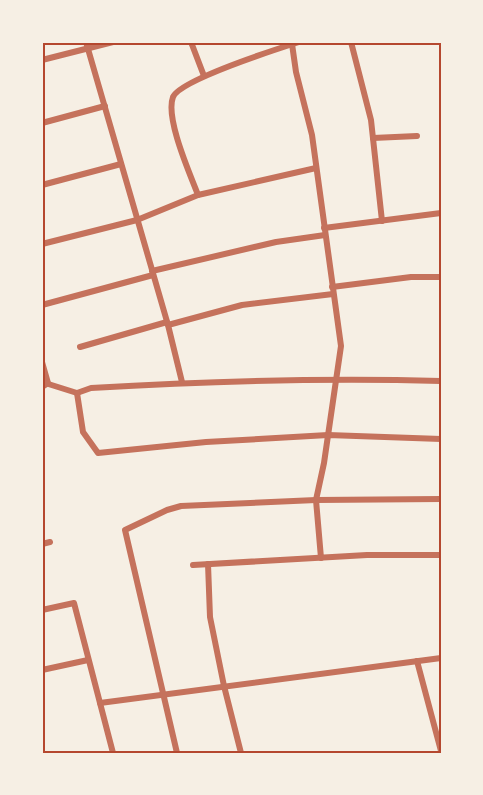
<svg xmlns="http://www.w3.org/2000/svg" width="483" height="795" viewBox="0 0 483 795" font-family="Poppins,sans-serif">
<rect width="100%" height="100%" fill="#f6efe4"/>
<g fill="none" stroke-linecap="round" stroke-linejoin="round">
<g stroke="#c5725c" stroke-width="6">
<path d="M86,42L168,325L242,305L333,294"/>
<path d="M191,42L204,76"/>
<path d="M351,42L371,120L382,221"/>
<path d="M292,44L296,72L312,135L341,346L324,463L316,500L321,558"/>
<path d="M42,60L113,42"/>
<path d="M42,123L105,106"/>
<path d="M373,138L417,136"/>
<path d="M42,185L121,164"/>
<path d="M198,195C190,174 165,118 173,97C180,80 277,49 299,42"/>
<path d="M324,228L441,213"/>
<path d="M42,244L137,220L198,195L316,168"/>
<path d="M152,271L276,242L325,235"/>
<path d="M332,287L411,277H441"/>
<path d="M42,305L153,275"/>
<path d="M168,325L182,382"/>
<path d="M80,347L167,322"/>
<path d="M42,362L48,383L42,387"/>
<path d="M42,382L77,393L91,388C209,381 324,378 441,381"/>
<path d="M77,393L83,432L98,453L206,442L328,435L441,439"/>
<path d="M42,544L50,542"/>
<path d="M208,564L210,617L224,686L241,753"/>
<path d="M193,565L367,555H441"/>
<path d="M42,610L74,603L113,753"/>
<path d="M417,661L441,751"/>
<path d="M42,670L88,660"/>
<path d="M100,703L441,658"/>
<path d="M177,753L125,530L167,510L181,506L316,500L441,499"/>
</g>
</g>
<rect width="483" height="795" fill="none" stroke="#f6efe4" stroke-width="87"/>
<rect x="44" y="44" width="396" height="708" fill="none" stroke="#b5482f" stroke-width="2"/>
</svg>
